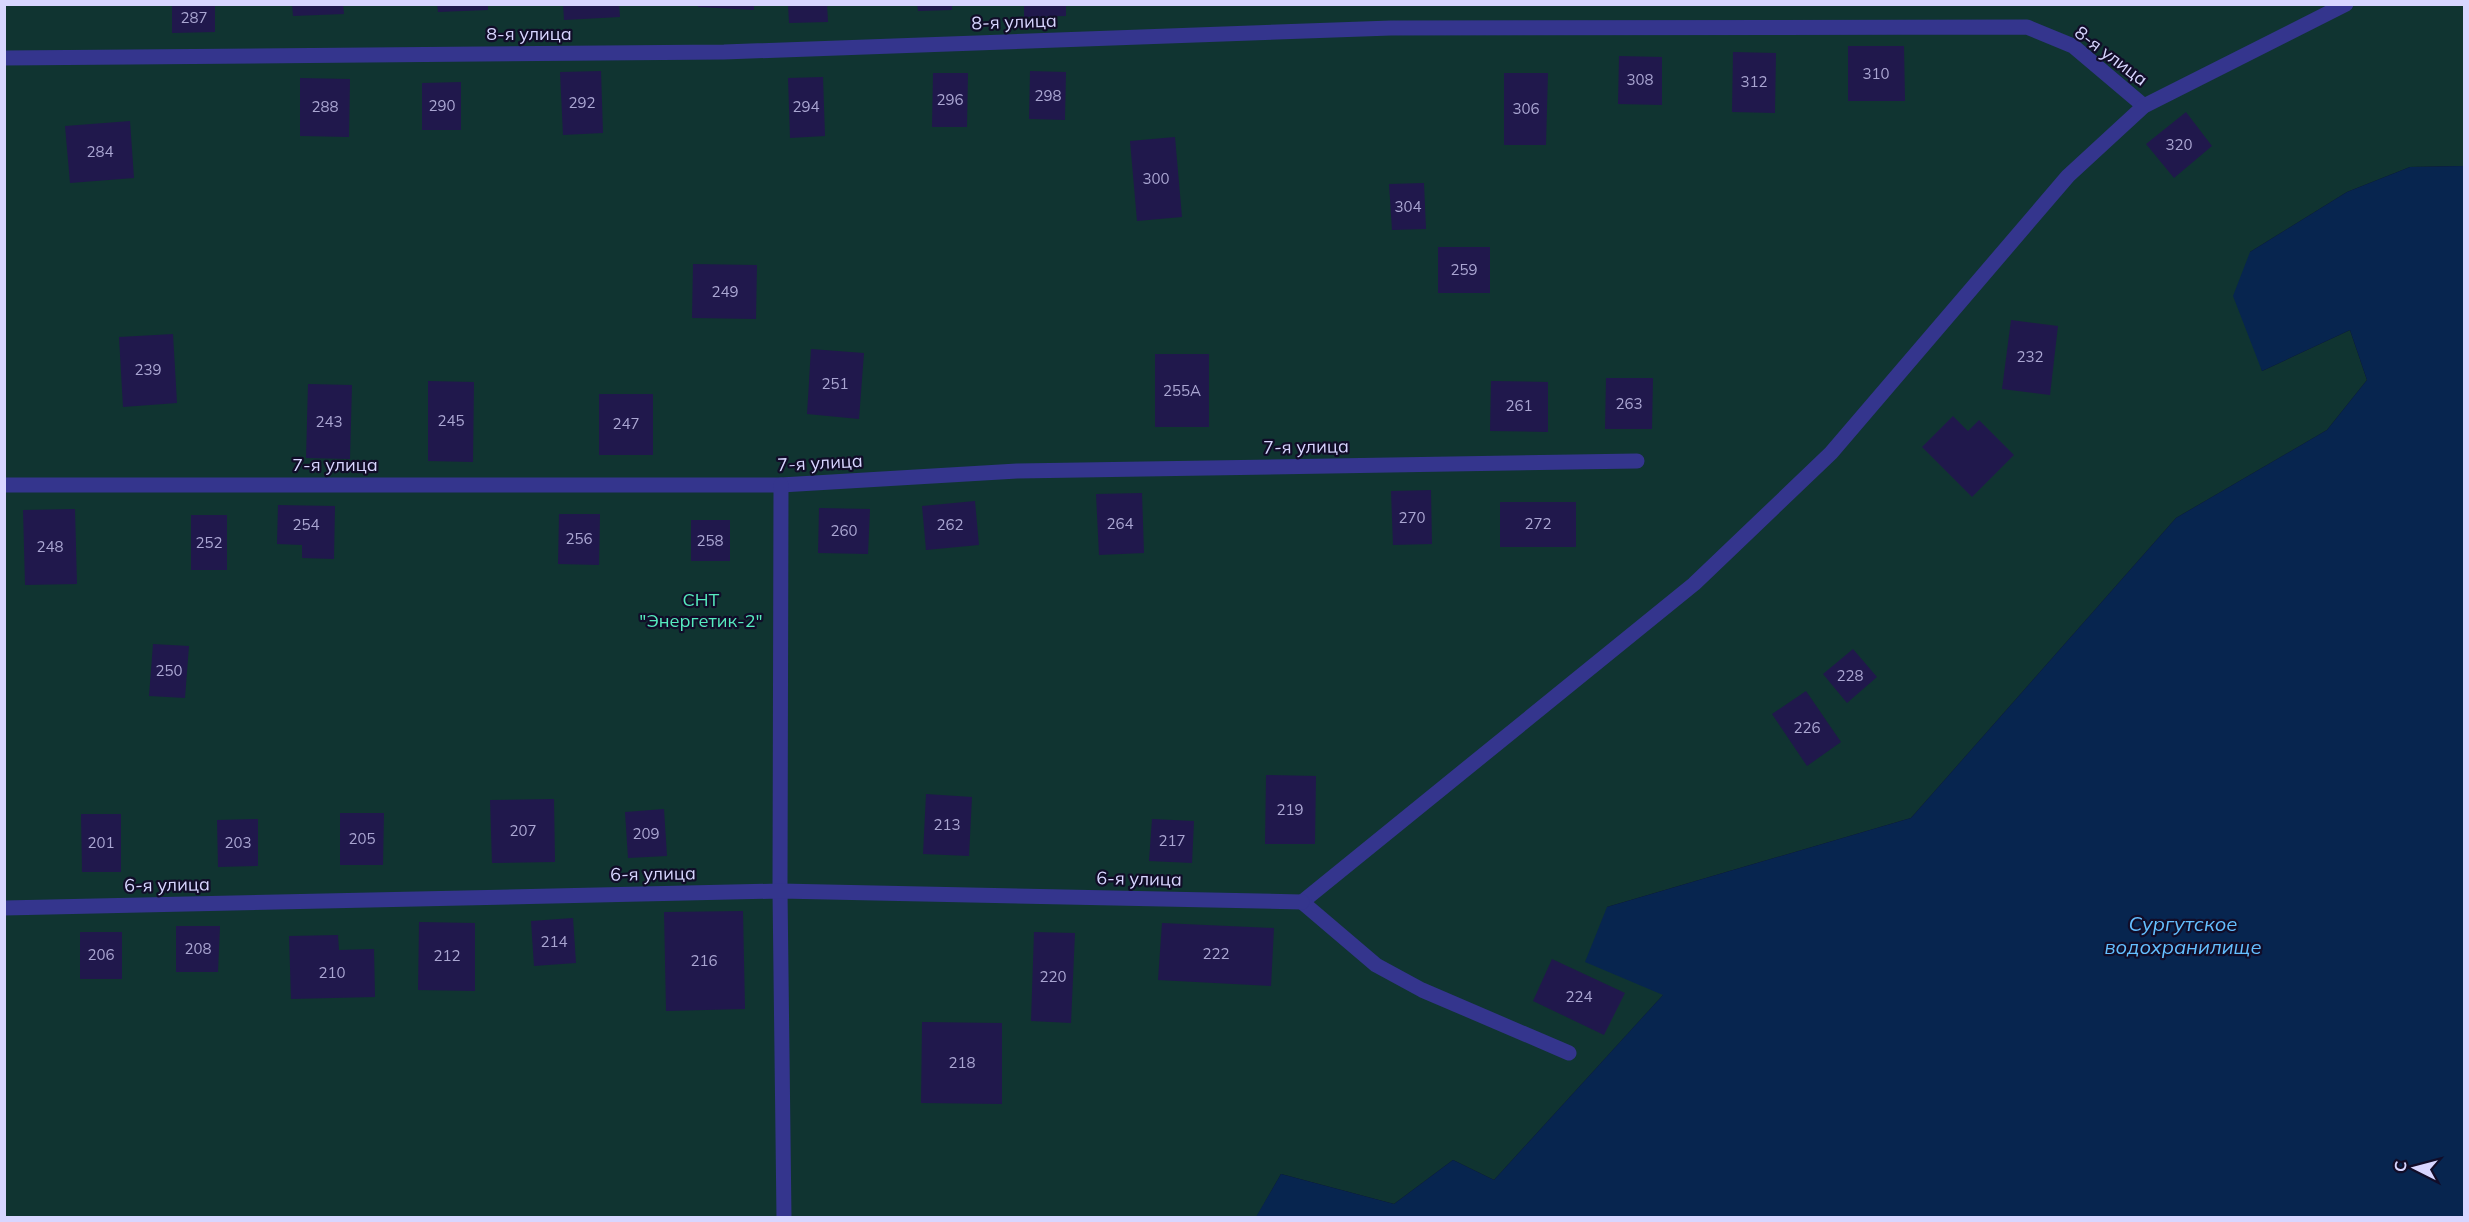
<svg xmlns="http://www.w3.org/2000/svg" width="2469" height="1222" viewBox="0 0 2469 1222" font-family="Mulish,sans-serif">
<rect width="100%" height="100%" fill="#110d29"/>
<path fill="#103431" d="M5,5H2464V166L2410,167L2347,192L2250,252L2262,371L2350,330L2367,380L2327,430L2176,518L1911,818L1607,907L1664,994L1494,1180L1453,1160L1394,1204L1281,1174L1256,1218H5Z"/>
<path fill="#07254f" d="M2464,166V1217H1256L1281,1174L1394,1204L1453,1160L1494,1180L1663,995L1585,962L1607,907L1911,818L2176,518L2327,430L2367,380L2350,330L2262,371L2233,296L2250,252L2347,192L2410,167Z"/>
<g fill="#20184c">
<path d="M172,4H215V32L172,33Z"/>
<path d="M292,4H343L344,14L293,16Z"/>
<path d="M437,4H488V10L438,12Z"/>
<path d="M563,4H619L620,17L564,20Z"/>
<path d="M698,4H754V10L698,7Z"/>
<path d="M788,4H827L828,22L789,23Z"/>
<path d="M917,4H952V10L918,11Z"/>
<path d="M1024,4H1066V16L1024,17Z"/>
<path d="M1848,46H1904L1905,101H1848Z"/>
<path d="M1733,52L1776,53L1775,113L1732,112Z"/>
<path d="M1619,56L1662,57V105L1618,104Z"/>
<path d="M601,71L603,133L563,135L560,72Z"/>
<path d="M1030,71L1066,72L1065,120L1029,119Z"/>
<path d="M933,73H968L967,127H932Z"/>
<path d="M1504,73H1548L1546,145H1504Z"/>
<path d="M823,77L825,136L790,138L788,78Z"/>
<path d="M300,78L350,79L349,137L300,136Z"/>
<path d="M461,82V130H422V83Z"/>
<path d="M2186,112L2212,146L2174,178L2146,144Z"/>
<path d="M130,121L134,178L70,183L65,126Z"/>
<path d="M1175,137L1182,217L1137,221L1130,141Z"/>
<path d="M1424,183L1426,229L1392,230L1389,184Z"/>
<rect x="1438" y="247" width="52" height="46"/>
<path d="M693,264L757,265L756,319L692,318Z"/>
<path d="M2011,320L2058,326L2050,395L2002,389Z"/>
<path d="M173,334L177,403L123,407L119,337Z"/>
<path d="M811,349L864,353L859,419L807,414Z"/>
<rect x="1155" y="354" width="54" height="73"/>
<path d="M1606,378H1653L1652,429H1605Z"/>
<path d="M428,381L474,382L473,462L428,461Z"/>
<path d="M1491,381L1548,382V432L1490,431Z"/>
<path d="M308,384L352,385L350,459L306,458Z"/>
<rect x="599" y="394" width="54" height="61"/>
<path d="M1953,416L1968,431L1979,420L2014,455L1972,497L1922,447Z"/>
<path d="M1431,490L1432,544L1393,545L1391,491Z"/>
<path d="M1142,493L1144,553L1099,555L1096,494Z"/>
<path d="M975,501L979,545L926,550L922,506Z"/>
<rect x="1500" y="502" width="76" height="45"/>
<path d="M278,505L335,506L334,559L302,558V545L277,544Z"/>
<path d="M819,508L870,509L868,554L818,553Z"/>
<path d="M75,509L77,584L25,585L23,510Z"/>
<path d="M559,514H600L599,565L558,564Z"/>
<rect x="191" y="515" width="36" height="55"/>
<rect x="691" y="520" width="39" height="41"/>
<path d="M153,644L189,646L185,698L149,696Z"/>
<path d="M1853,649L1877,677L1847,703L1823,674Z"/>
<path d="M1806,691L1841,742L1807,766L1772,714Z"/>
<path d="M1266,775L1316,776L1315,844H1265Z"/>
<path d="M926,794L972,797L969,856L923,854Z"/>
<path d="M554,799L555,862L492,863L490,800Z"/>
<path d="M664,809L667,856L628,858L625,812Z"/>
<path d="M340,813H384L383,865H340Z"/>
<path d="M81,814H121V872H82Z"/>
<path d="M258,819V866L218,867L217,820Z"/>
<path d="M1152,819L1194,821L1192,863L1149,861Z"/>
<path d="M743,911L745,1009L666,1011L664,912Z"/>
<path d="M573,918L576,963L534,966L531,921Z"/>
<path d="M419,922L475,923V991L418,990Z"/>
<path d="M1162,923L1274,928L1271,986L1158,980Z"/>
<path d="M176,926H220L218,972H176Z"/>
<rect x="80" y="932" width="42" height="47"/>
<path d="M1034,932L1075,933L1071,1023L1031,1021Z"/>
<path d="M338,935L339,950L374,949L375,997L291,999L289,936Z"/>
<path d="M1552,959L1625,993L1604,1035L1533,1001Z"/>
<path d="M922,1022L1002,1023V1104L921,1103Z"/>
</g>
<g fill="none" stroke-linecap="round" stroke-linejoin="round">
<g stroke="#34358d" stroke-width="15">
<path d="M4,58L724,52L1391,28L2027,27L2073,46L2144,106"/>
<path d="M4,485H781L1017,471L1637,461"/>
<path d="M781,485L780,891L784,1218"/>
<path d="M1302,902L1694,584L1831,453L2068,176L2144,106L2346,4"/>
<path d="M1302,902L1376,965L1422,990L1569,1053"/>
<path d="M4,908L780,891L1302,902"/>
</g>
</g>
<g text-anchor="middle" stroke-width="4.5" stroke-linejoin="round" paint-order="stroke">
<g font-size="15" fill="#aaa6d2">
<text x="194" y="23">287</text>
<text x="1876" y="79">310</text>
<text x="1640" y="85">308</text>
<text x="1754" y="87">312</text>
<text x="1048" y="101">298</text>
<text x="950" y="105">296</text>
<text x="582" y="108">292</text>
<text x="442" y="111">290</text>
<text x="325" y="112">288</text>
<text x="806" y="112">294</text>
<text x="1526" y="114">306</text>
<text x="2179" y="150">320</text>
<text x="100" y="157">284</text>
<text x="1156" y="184">300</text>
<text x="1408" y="212">304</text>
<text x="1464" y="275">259</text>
<text x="725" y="297">249</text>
<text x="2030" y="362">232</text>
<text x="148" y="375">239</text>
<text x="835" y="389">251</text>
<text x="1182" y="396">255А</text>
<text x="1629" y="409">263</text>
<text x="1519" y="411">261</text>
<text x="451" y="426">245</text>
<text x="329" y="427">243</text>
<text x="626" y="429">247</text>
<text x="1412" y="523">270</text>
<text x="1120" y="529">264</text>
<text x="1538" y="529">272</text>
<text x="306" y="530">254</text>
<text x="950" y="530">262</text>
<text x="844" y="536">260</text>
<text x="579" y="544">256</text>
<text x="710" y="546">258</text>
<text x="209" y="548">252</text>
<text x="50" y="552">248</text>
<text x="169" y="676">250</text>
<text x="1850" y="681">228</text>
<text x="1807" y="733">226</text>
<text x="1290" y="815">219</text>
<text x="947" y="830">213</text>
<text x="523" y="836">207</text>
<text x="646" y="839">209</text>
<text x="362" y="844">205</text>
<text x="1172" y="846">217</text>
<text x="101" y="848">201</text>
<text x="238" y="848">203</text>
<text x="554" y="947">214</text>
<text x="198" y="954">208</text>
<text x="1216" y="959">222</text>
<text x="101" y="960">206</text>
<text x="447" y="961">212</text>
<text x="704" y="966">216</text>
<text x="332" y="978">210</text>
<text x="1053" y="982">220</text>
<text x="1579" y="1002">224</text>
<text x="962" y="1068">218</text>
</g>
<g font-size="18" fill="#d8d6ff" stroke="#110d29">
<text transform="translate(1014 22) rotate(-2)" y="6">8-я улица</text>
<text x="529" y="40">8-я улица</text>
<text transform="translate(2111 56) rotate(37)" y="6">8-я улица</text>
<text transform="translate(1306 447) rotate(-1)" y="6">7-я улица</text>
<text transform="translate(820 463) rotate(-3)" y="6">7-я улица</text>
<text x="335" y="471">7-я улица</text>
<text transform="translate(653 874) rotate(-1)" y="6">6-я улица</text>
<text transform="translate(1139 879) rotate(1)" y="6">6-я улица</text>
<text transform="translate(167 885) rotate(-1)" y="6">6-я улица</text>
</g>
<g font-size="18" fill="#56ebbe" stroke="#110d29">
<text x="701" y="606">СHТ<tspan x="701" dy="21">"Энергетик-2"</tspan></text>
</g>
<g font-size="20" font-style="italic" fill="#64bfff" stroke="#110d29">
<text x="2183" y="931">Сургутское<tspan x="2183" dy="23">водохранилище</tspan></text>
</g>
</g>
<rect width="2469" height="1222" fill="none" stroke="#d8d6ff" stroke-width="12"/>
<g transform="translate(2415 1168) rotate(276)" stroke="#110d29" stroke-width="4.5" paint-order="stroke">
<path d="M0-4.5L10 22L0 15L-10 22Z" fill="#d8d6ff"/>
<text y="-9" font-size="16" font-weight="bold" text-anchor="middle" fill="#d8d6ff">С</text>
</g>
</svg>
